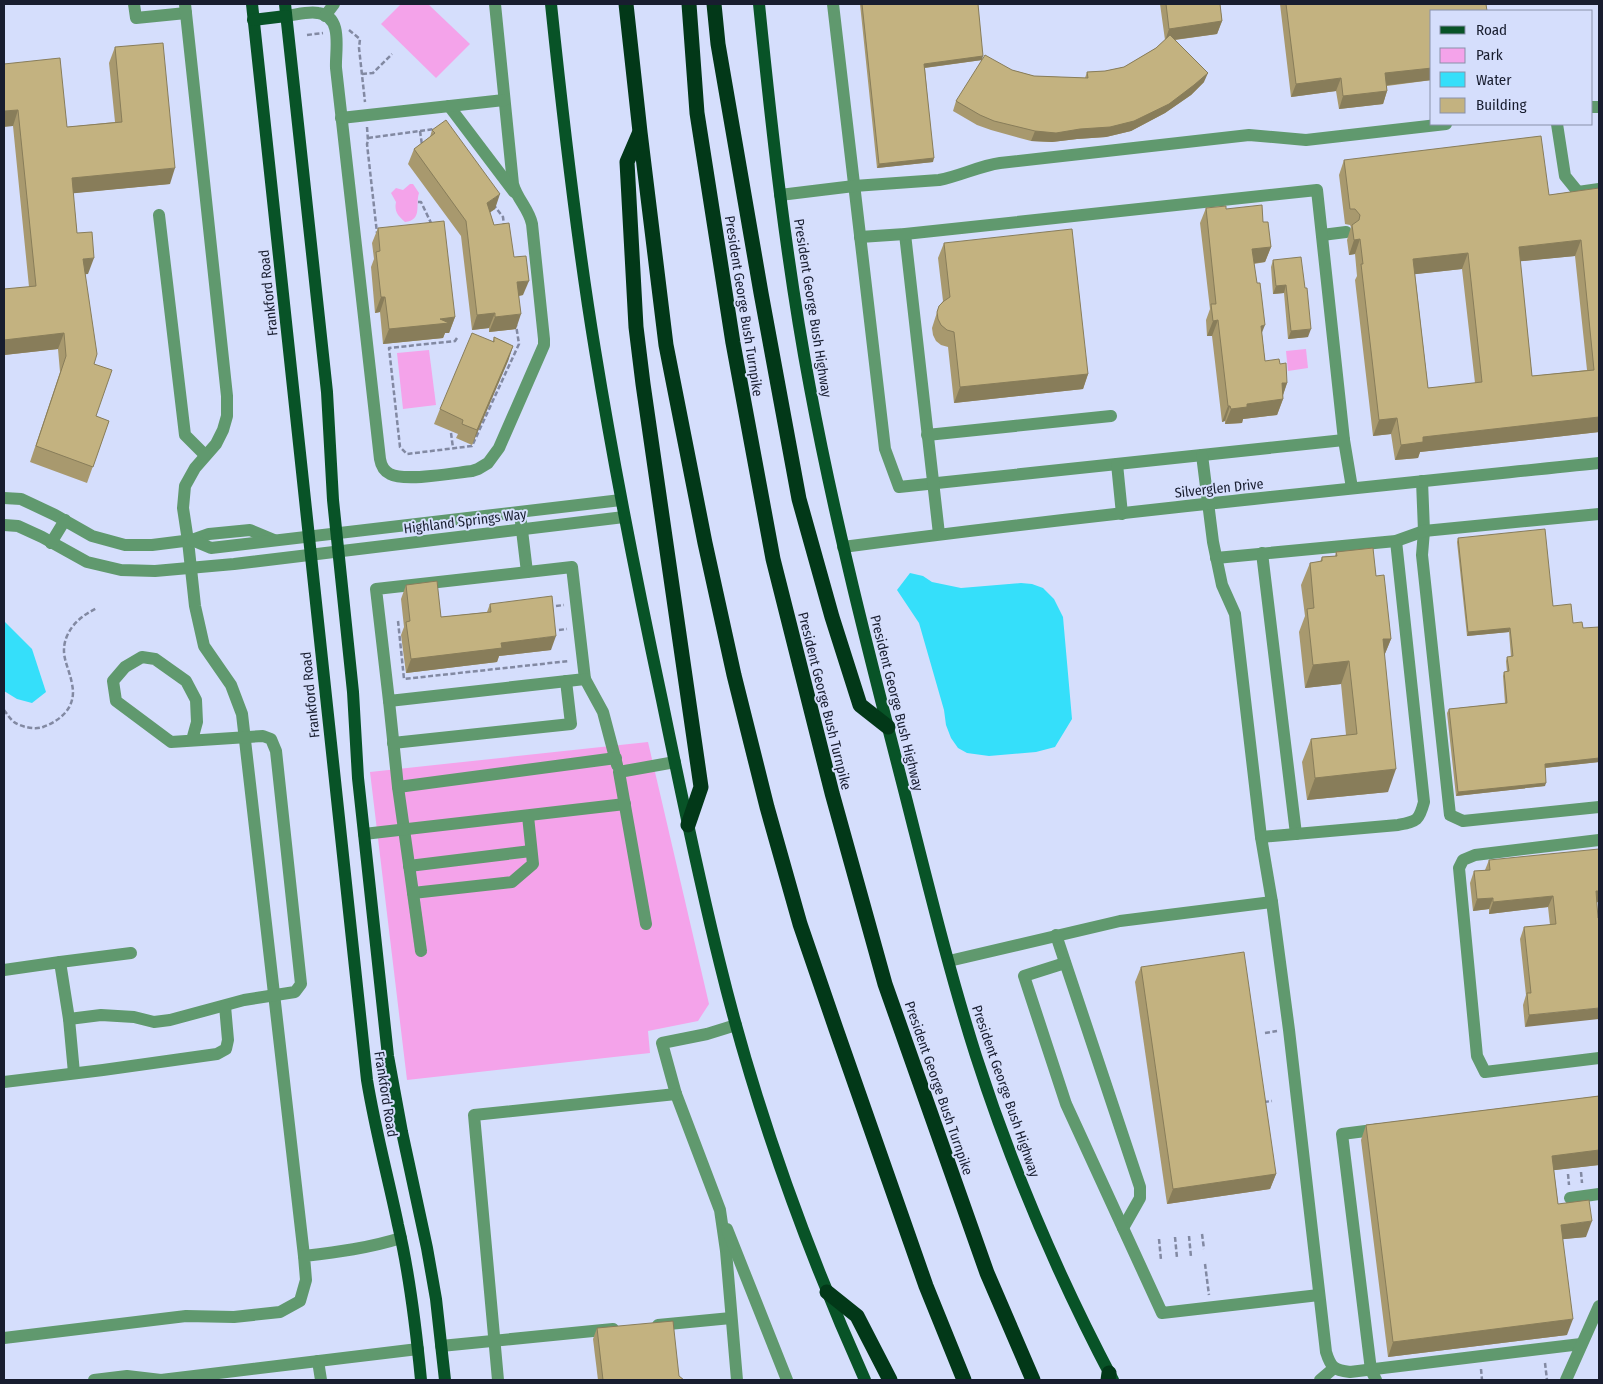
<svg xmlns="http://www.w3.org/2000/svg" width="1603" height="1384" viewBox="0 0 1603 1384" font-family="'Fira Sans Condensed',sans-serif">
<rect width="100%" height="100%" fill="#d5defc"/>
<g fill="#f4a3ea">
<path d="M401,4H428L470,44L436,78L381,24Z"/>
<path d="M410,184H413L419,193C415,205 423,220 405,222C398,216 394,211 396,202L391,193L396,188L403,190Z"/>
<path d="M1306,349L1308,368L1288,371L1286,351Z"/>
<path d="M429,350L436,405L403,409L397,353Z"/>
<path d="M648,742L709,1004L698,1021L648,1031L650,1053L407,1080L370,772Z"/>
</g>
<g fill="#35dffa">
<path d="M910,573L923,576L932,582L961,588L1021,583L1032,584L1043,588L1054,599L1063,617L1072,719L1055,747L1036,752L989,756L967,753L958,748L951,738L946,725L944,710L919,623L897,590Z"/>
<path d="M4,621L32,649L46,692L32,703L17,699L4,691Z"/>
</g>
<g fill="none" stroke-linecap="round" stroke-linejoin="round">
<g stroke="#8289a2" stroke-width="2.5" stroke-dasharray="5 2.5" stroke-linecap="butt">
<path d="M349,30L360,39L359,48L365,102"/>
<path d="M307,35L323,33"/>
<path d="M362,74L373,73L392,54"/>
<path d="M367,127L368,141L367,144L377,233"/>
<path d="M420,131L422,145"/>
<path d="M368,138L434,129"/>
<path d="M418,202H421L432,225"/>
<path d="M493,204L503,217L504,225"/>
<path d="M457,338L455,341L389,348L400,447L407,454L472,446L519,344L516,325"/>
<path d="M451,433L453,448"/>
<path d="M556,606L564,605"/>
<path d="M398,621L404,679L569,661"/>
<path d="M559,630L567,629"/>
<path d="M4,710C7,714 10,719 14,722C21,727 35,730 43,727C62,720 77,706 72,684C69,666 59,655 67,636C73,622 85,614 97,608"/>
<path d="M1265,1033L1277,1031"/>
<path d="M1264,1102L1272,1101"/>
<path d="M1581,1172L1582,1183"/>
<path d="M1568,1174L1569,1185"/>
<path d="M1202,1234L1204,1249"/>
<path d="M1189,1236L1191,1257"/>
<path d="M1175,1237L1177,1258"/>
<path d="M1159,1239L1161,1260"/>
<path d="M1205,1264L1209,1295"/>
<path d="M1545,1363L1547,1380"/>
<path d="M1481,1369L1482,1380"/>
</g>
<g stroke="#60996e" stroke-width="12">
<path d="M134,4L136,18L186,13"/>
<path d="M185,4L227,396V416L223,430L216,444L195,468L185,486L183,508L188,541L195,606L204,646L231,685L242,714L304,1256"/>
<path d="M833,4L885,449L899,487L1344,440"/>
<path d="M286,16C296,15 308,11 318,13C344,16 335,51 336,68L380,459C381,465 384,471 390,474C405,482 454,473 472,471L478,469L488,463L499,448L544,345V339L532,224C529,209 517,199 513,184L495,4"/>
<path d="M325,16L334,4"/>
<path d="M449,106L514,192"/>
<path d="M1592,107H1599"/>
<path d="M341,118L504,100"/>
<path d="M1557,124L1565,176L1578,192L1599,189"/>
<path d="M780,195L854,186L939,180C960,176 979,166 1000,163L1249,135L1306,140L1446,124"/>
<path d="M159,215L185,435L205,455"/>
<path d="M905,234L939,534"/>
<path d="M1322,235L1346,232"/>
<path d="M860,237L905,234L1317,190L1344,440L1352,488"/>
<path d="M927,435L1111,416"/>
<path d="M1202,455L1213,542L1222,585L1235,614L1261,837L1272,902L1289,1030L1326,1352C1331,1368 1334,1370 1350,1372L1581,1344"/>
<path d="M1117,464L1122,514"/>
<path d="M1422,481L1424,531L1422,555L1450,815L1463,821L1599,807"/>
<path d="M4,498L21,499L55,515L92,536L125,545H152L192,540L209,534L250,530L274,540"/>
<path d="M521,522L527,572"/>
<path d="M4,525L18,526L42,537L87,562L121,570L155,571L234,564L624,517"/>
<path d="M192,540L211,548L621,500"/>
<path d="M51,543L65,520"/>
<path d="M843,547C1094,514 1347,489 1599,463"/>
<path d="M1262,553L1296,834"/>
<path d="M1216,558L1396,541L1424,531L1599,514"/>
<path d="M572,567L585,679L389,701L376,589Z"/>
<path d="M585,679L603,712L617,765"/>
<path d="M389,701L398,787L413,893L512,882L533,864L528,816"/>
<path d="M393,743L571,724L566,681"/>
<path d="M398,787L616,758"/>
<path d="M364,834L625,804"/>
<path d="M1261,837L1398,825C1417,821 1419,821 1424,802L1396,541"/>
<path d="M1599,840L1475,855L1463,860L1459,868L1477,1056L1485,1072L1599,1058"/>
<path d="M409,866L531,851"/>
<path d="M413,893L421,951"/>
<path d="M646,924L619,772L675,762"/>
<path d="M1056,935L1140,1187V1198L1123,1228"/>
<path d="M949,961L1120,921L1272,902"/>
<path d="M60,962L131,953"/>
<path d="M1065,963L1024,976L1066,1104L1162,1313L1319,1295"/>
<path d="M4,970L60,962L69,1019L101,1015L134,1017L154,1022L170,1020L244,1000L295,992L301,984L276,751L271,739L263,736L171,742L116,701L113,681L125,667L142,657L155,659L186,681L196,700L197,722L192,740"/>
<path d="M69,1019L74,1073"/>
<path d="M736,1025L707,1034L662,1043L676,1094L720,1210L726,1251L737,1380"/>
<path d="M4,1082L103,1070L217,1054L226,1049L228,1040L225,1006"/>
<path d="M1570,1198L1599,1194"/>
<path d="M727,1229L787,1380"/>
<path d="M658,1325L731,1318"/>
<path d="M4,1338L186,1316L234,1317L280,1312L300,1301L306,1280L304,1256C338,1252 369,1248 401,1238"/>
<path d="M441,1346L613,1329"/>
<path d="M318,1361L321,1380"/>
<path d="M94,1380L127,1376L161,1380L418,1349"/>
<path d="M498,1380L474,1115L676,1094"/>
<path d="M1320,1380L1334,1368"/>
<path d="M1376,1380L1371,1370L1342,1134L1381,1129"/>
<path d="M1566,1380L1599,1306"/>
</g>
<g stroke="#085327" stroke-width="12">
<path d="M252,4L367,1080C375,1129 388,1177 398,1225C410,1276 416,1328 421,1380"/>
<path d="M285,4L327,392L333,500L353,692L358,778L388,1056L402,1132L427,1248L436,1299L445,1380"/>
<path d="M551,4C563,119 576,235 595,350C614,467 637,583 662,700C680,788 698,876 720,964C755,1107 805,1246 865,1380"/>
<path d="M759,4C772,132 786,261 810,388C835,522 869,654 903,786C926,876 948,968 976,1056C1012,1168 1058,1276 1113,1380"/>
<path d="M253,20L286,16"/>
</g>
<g stroke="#023818" stroke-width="15">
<path d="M626,4L640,132L666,345L705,543L734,675L767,807L800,924L836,1029L926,1286L964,1380"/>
<path d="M689,4L697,113L733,343L773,559L832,793L885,984L987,1273L1033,1380"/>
<path d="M714,4L718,44L761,293L799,499L832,617L860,705L888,727"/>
<path d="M639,134L627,162L636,327L643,384L701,787L688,825"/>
<path d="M827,1292L857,1316L890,1380"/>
<path d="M1108,1380L1109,1373"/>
</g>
</g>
<g fill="#a8996e" fill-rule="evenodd">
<path d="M860,4H978L982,60L925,68L933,162L877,168Z"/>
<path d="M1160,4H1220L1222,21L1217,34L1175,40L1204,82L1191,95L1165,113L1131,131L1106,137L1077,139L1052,142L1031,141L991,130L977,125L953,111L956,101L1012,70L1034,76L1085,78L1087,72L1105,71L1124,67L1156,48L1165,40Z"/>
<path d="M1280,4H1486L1432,11V80L1387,86V91L1383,104L1339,109L1336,91L1291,97Z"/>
<path d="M115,47L170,184L73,193L77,233L88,274H85L94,364L96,416L109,421L87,483L30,462L60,372L58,349L4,355V289L29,287L13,126L4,64L67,127L115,122L109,63Z"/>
<path d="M432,130L495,209L490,212L494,225L514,257L523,295L519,296L516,329L489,332V328L472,330L461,236L408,164L414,149L430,137Z"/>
<path d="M1344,160L1549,195L1599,188V432L1420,452L1418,458L1395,460L1391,434L1373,436L1355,280L1357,276L1355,254L1349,255L1347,240L1351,227L1350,225L1345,224L1339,175ZM1575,256L1587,370L1532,376L1520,261ZM1462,269L1475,383L1428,388L1415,274Z"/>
<path d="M1206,208L1226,209L1263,222L1271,247L1265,262L1254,264L1265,361L1280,364L1287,383L1283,395V399L1277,415L1243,419L1242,423L1225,424V421L1222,422L1212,336H1207L1206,320L1210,309L1200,223Z"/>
<path d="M378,228L455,317L449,333H445L443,338L383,344L380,312L375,313L371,267L374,259L372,243Z"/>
<path d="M944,243L1088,374L1083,389L954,403L948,347L941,345L936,341L933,335L932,328L939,306L943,301L938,258Z"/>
<path d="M1273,260L1305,288L1308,337L1288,339L1284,293L1273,294L1271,267Z"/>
<path d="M494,337L513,346L508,361L472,445L456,438L458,434L434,424L440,409L493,341Z"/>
<path d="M1458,538L1553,606L1573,623L1599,762L1545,768V786L1456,796L1447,713L1449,709L1505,703L1503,676L1504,672H1507L1506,661L1507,657H1511L1509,632L1467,636L1457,542Z"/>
<path d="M1336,552L1376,576L1391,639L1384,656L1388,792L1307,800L1302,762L1311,739L1346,735L1341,684L1305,688L1299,632L1305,616L1301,585L1310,563L1320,562L1322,557L1335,556Z"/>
<path d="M406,585L441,617L487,612L490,604L551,650L499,656L497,662L406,673L401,635L404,627L401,599Z"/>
<path d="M1489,860L1599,902H1597L1525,1027L1523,1005L1526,995L1520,939L1524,927L1550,925L1548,907L1489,914V909L1473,911L1470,883L1474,871L1485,870Z"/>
<path d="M1141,967L1276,1174L1270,1189L1167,1204L1135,982Z"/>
<path d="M1599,1096V1165L1554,1170L1558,1204L1586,1237L1563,1239L1567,1335L1388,1357L1361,1140L1366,1125Z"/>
<path d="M597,1328L679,1376L684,1380H598L593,1339Z"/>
</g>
<g fill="#887d5a">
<path d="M1222,21L1217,34L1165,41L1169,29Z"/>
<path d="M983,56L982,60L923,68L924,64Z"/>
<path d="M1432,68V80L1380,86L1385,73Z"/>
<path d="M1208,73L1204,82L1191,95L1165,113L1131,131L1106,137L1077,139L1052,142L1031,141L1035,131Z"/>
<path d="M1341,78L1336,91L1291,97L1296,84Z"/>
<path d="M1387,91L1383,104L1339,109L1343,96Z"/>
<path d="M18,110L13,126L4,127V111Z"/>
<path d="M934,158L933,162L877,168L879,164Z"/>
<path d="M175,168L170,184L66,194L72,178Z"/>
<path d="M500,194L495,209L482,218L487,203Z"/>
<path d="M1360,239L1355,254L1349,255L1354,240Z"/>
<path d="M1581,240L1575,256L1513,262L1519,247Z"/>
<path d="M1271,247L1265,262L1247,264L1252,249Z"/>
<path d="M1468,253L1462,269L1408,275L1413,259Z"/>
<path d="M94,258L88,274L77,275L83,259Z"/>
<path d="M529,281L523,295L511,297L517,282Z"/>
<path d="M1286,285L1284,293L1273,294L1276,286Z"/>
<path d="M381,297H385L380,312L375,313Z"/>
<path d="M495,313L489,328L472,330L477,315Z"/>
<path d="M521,314L516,329L489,332L495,317Z"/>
<path d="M455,317L449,333H445L443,338L383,344L389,329L440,319Z"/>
<path d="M1218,320L1212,336H1207L1213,321Z"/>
<path d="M1265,325L1259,340L1261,326Z"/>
<path d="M1311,329L1308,337L1288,339L1291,331Z"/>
<path d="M64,333L58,349L4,355V340Z"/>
<path d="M513,346L508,361L472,445L477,430Z"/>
<path d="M1088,374L1083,389L954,403L960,387Z"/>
<path d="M1282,383H1287L1282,398Z"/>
<path d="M1283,399L1277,415L1243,419L1242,423L1225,424L1231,409L1247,404Z"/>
<path d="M1228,406H1230L1225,421L1222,422Z"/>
<path d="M1599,417V432L1420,452L1418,458L1395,460L1401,445L1423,437Z"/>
<path d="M1397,418L1391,434L1373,436L1379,420Z"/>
<path d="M1510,628L1509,632L1467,636L1468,632Z"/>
<path d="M556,636L551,650L499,656L497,662L406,673L411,659L501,643Z"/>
<path d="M1383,639H1391L1382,661Z"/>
<path d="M1349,661L1341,684L1305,688L1313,665Z"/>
<path d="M1599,758V762L1543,768L1545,764Z"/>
<path d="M1396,769L1388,792L1307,800L1315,778Z"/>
<path d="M1546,783L1545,786L1456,796L1458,792Z"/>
<path d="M1596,891H1599V902L1592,903Z"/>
<path d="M1553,896L1548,907L1489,914L1493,902Z"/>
<path d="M1493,898L1489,909L1473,911L1477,899Z"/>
<path d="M1599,1008V1019L1525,1027L1529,1015Z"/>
<path d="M1599,1150V1165L1547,1171L1552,1156Z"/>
<path d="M1276,1174L1270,1189L1167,1204L1173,1189Z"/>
<path d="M1592,1221L1586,1237L1555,1240L1561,1225Z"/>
<path d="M1573,1319L1567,1335L1388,1357L1393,1342Z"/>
</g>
<g fill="#c3b280" stroke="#887d5a" fill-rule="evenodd">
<path d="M862,4H978L983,56L924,64L934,158L879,164Z"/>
<path d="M1166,4H1220L1222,21L1169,29Z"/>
<path d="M1286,4H1486L1487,11H1432V68L1385,73L1387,91L1343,96L1341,78L1296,84Z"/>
<path d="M1170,35L1208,73L1194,85L1169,104L1134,121L1110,127L1080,129L1056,133L1035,131L994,121L980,115L956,101L985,55L1012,70L1034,76L1088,78L1087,72L1105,71L1124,67L1156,48Z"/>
<path d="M163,43L175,168L72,178L77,233L92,232L94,258L83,259L97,354L94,364L112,370L96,416L109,421L93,467L36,446L66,356L64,333L4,340V289L36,286L18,110L4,111V64L60,58L67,127L122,122L115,47Z"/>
<path d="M446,120L500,194L487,203L494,225L509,223L514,257L526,256L529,281L517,282L521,314L495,317V313L477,315L466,221L414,149L435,133L432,130Z"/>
<path d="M1541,136L1549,195L1599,188V417L1423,437V442L1401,445L1397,418L1379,420L1361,264H1363L1360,239L1354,240L1352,225L1359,220L1360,215L1355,209H1350L1344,160ZM1581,240L1594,370L1532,376L1519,247ZM1468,253L1482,382L1428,388L1413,259Z"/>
<path d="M1262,205L1263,222H1268L1271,247L1252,249L1257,283H1260L1265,325L1261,326L1265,361L1279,359L1280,364L1286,363L1287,383H1282L1283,399L1247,404V407L1231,409L1230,406H1228L1218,320L1213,321L1211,304H1216L1206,208L1226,206V209Z"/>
<path d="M444,221L455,317L440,319L449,323L389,329L385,297H381L376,252L380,251L378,228Z"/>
<path d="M1072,229L1088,374L960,387L954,332L947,330L941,325L938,319L937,312L939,306L944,301L950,297L944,243Z"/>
<path d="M1301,257L1305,288H1307L1311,329L1291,331L1286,285L1276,286L1273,260Z"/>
<path d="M472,333L494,342V337L513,346L477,430L462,424L463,420L440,409Z"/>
<path d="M1545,529L1553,606L1571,604L1573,623L1582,622L1583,628L1599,627V758L1545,764L1546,783L1458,792L1449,709L1507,703L1504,672L1509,671L1507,657L1513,656L1510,628L1468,632L1458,538Z"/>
<path d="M1373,548L1376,576L1384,575L1391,639H1383L1396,769L1315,778L1311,739L1357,734L1349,661L1313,665L1307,609L1314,608L1310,563L1322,561V557L1337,556L1336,552Z"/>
<path d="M437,581L441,617L491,612L490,604L552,596L556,636L501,643L502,648L411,659L406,622L410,621L406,585Z"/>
<path d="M1599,849V891H1596L1598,918H1599V1008L1529,1015L1527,993H1531L1524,927L1556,924L1553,896L1493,902V898L1477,899L1474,871L1490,870L1489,860Z"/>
<path d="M1244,952L1276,1174L1173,1189L1141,967Z"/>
<path d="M1599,1096V1150L1552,1156L1558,1204L1589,1200L1592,1221L1561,1225L1573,1319L1393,1342L1366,1125Z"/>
<path d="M673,1321L679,1376L684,1380H603L597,1328Z"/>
</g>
<g text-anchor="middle" stroke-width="4" stroke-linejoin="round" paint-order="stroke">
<g font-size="14" fill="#181d2f" stroke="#d5defc">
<text transform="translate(268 293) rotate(-96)" y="5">Frankford Road</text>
<text transform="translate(744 306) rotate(81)" y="5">President George Bush Turnpike</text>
<text transform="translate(813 308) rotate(81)" y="5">President George Bush Highway</text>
<text transform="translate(1219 488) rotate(-6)" y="5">Silverglen Drive</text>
<text transform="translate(465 521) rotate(-7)" y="5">Highland Springs Way</text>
<text transform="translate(310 695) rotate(-96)" y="5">Frankford Road</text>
<text transform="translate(825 701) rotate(76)" y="5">President George Bush Turnpike</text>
<text transform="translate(897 703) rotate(76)" y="5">President George Bush Highway</text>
<text transform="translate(939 1088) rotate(71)" y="5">President George Bush Turnpike</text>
<text transform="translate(1006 1091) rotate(71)" y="5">President George Bush Highway</text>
<text transform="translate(386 1094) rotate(81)" y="5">Frankford Road</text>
</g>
</g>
<rect width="1603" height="1384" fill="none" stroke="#181d2f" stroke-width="10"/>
<rect x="1430" y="10" width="162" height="115" fill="#d5defc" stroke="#8991aa"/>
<rect x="1440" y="26" width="25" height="8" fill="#085327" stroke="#8991aa"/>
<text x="1476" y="35" font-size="15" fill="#181d2f">Road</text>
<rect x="1440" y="48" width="25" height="15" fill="#f4a3ea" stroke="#8991aa"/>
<text x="1476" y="60" font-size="15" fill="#181d2f">Park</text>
<rect x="1440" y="72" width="25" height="15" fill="#35dffa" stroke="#8991aa"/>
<text x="1476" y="85" font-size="15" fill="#181d2f">Water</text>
<rect x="1440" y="98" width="25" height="15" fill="#c3b280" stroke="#8991aa"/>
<text x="1476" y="110" font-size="15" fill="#181d2f">Building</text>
</svg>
